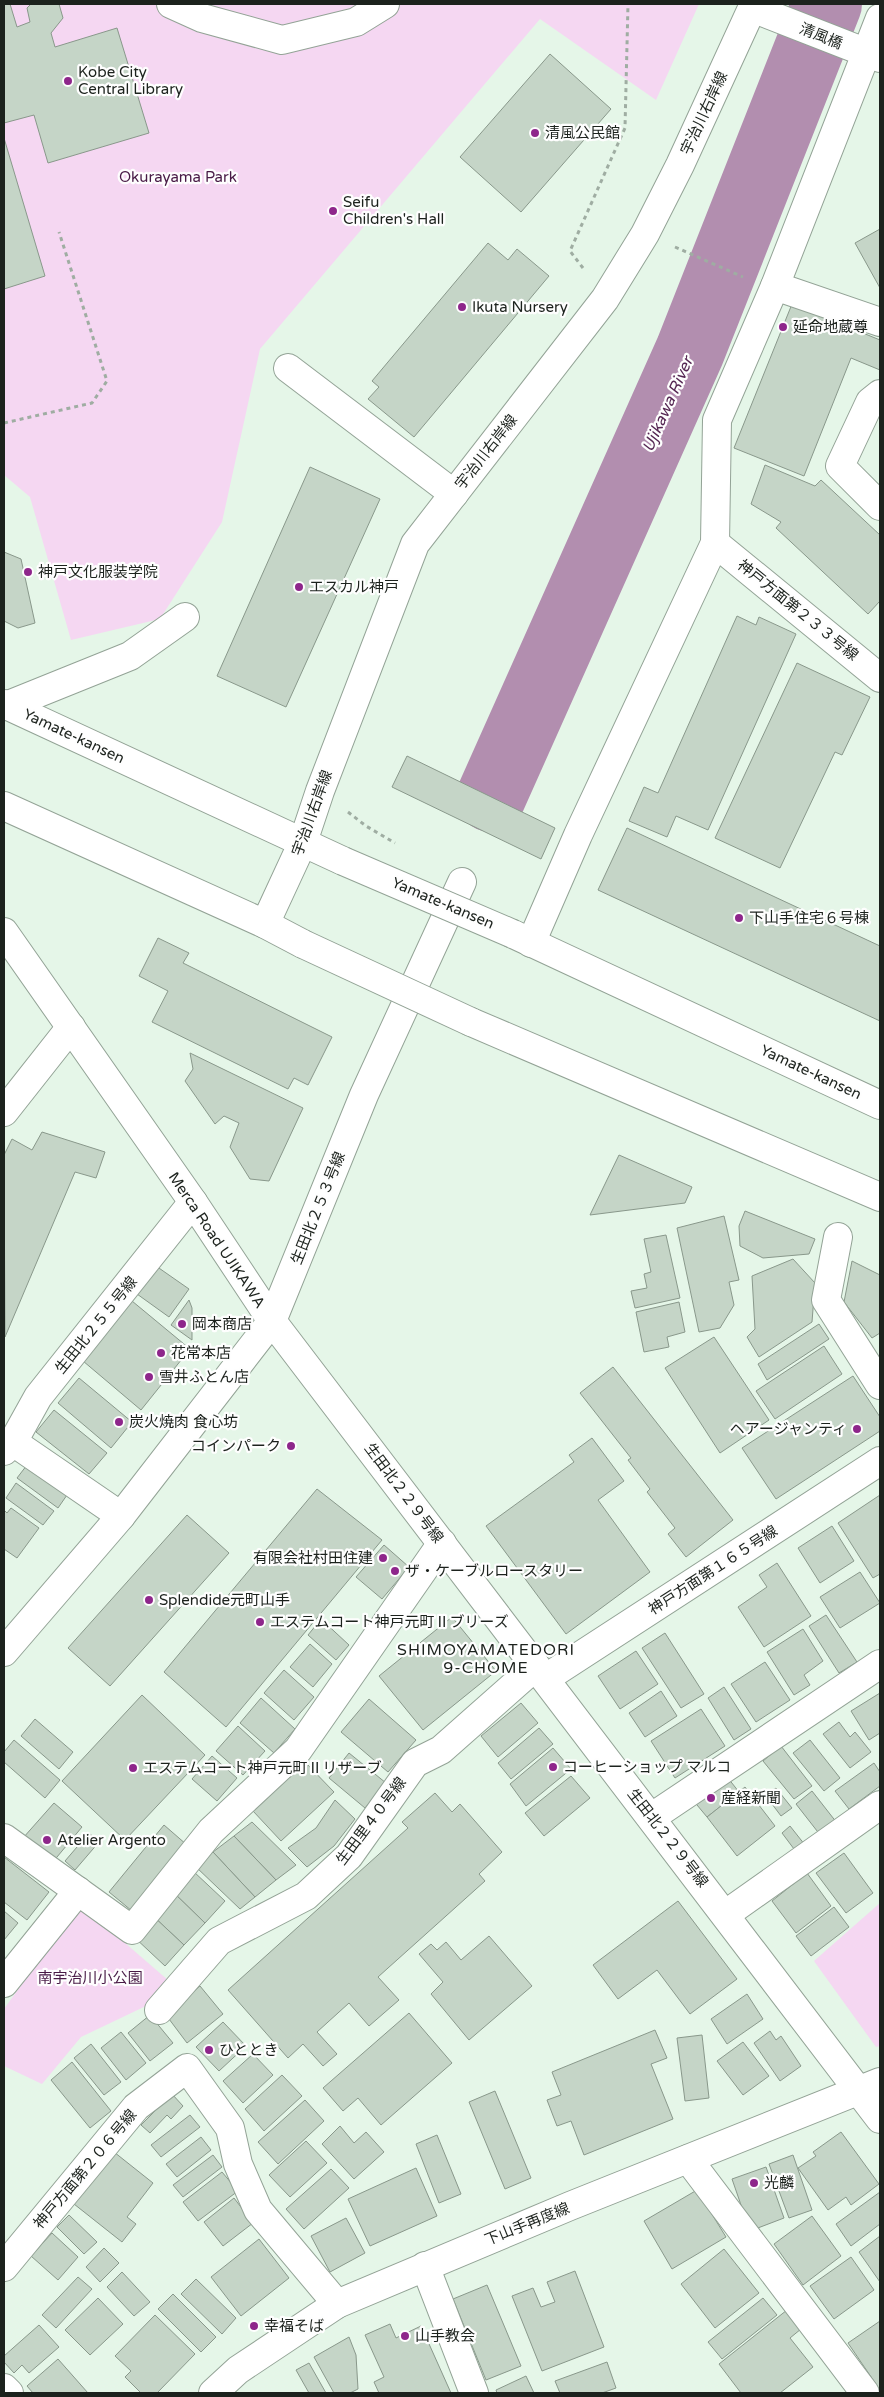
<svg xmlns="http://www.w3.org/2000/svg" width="884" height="2397" viewBox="0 0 884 2397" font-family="'Varela Round','Noto Sans JP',sans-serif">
<rect width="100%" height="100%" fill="#e5f6e8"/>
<g fill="#f5d7f2">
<path d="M4,4H699L656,100L540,19L260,349L222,522L160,619L71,640L30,497L4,475Z"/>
<path d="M880,1903V2046L876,2047L814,1961Z"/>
<path d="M80,1904L169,1981L148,2005L81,2037L42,2084L4,2066V2009Z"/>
</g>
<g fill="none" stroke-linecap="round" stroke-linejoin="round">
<path stroke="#b28eaf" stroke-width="70" d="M491,797L690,351L827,4"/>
</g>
<g fill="#c5d5c7" stroke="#89988b">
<path d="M4,4H10L17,27L30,22L27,8L31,4H59L63,18L51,33L55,47L117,28L149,133L48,163L34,115L4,123Z"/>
<path d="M550,54L611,109L521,212L460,157Z"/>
<path d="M4,138L45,276L4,289Z"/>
<path d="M880,229V288L855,243Z"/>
<path d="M488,243L508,260L517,249L549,276L414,437L368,399L379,387L372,381Z"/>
<path d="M792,304L880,340V370L851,358L804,476L734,448Z"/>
<path d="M765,465L815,486L821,480L880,535V601L868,614L776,528L781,522L751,504Z"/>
<path d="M310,467L380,499L286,707L217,676Z"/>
<path d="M4,552L21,559L35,623L18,628L4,621Z"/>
<path d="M737,616L756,625L759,617L796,634L708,830L676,816L667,837L629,821L644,787L658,793Z"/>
<path d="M797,663L870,697L842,755L835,752L780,868L715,838Z"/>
<path d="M407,756L555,828L541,859L392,787Z"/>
<path d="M627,828L880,946V1021L598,890Z"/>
<path d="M158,938L189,953L183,963L332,1037L308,1085L294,1078L288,1089L152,1022L168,991L139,976Z"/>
<path d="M190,1053L303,1108L269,1181L250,1179L230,1147L239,1123L224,1116L215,1124L185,1081L193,1069Z"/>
<path d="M42,1132L105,1152L96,1178L75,1172L5,1337L4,1155L12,1139L32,1150Z"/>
<path d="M619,1155L692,1187L685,1203L590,1215Z"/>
<path d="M745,1211L815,1239L809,1254L763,1258L740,1246L739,1226Z"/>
<path d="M724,1216L739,1280L729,1282L734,1305L720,1328L699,1332L677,1228Z"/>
<path d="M666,1235L680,1298L635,1308L631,1291L647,1288L644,1274L651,1272L644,1239Z"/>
<path d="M793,1259L815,1283L812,1322L759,1357L747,1337L755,1329L752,1276Z"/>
<path d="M852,1261L880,1275V1333L872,1338L844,1302Z"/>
<path d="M156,1266L189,1289L169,1317L137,1294Z"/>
<path d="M189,1300L192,1308V1340L171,1325Z"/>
<path d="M132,1301L190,1349L141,1410L83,1361Z"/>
<path d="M679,1302L685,1332L667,1337L669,1347L644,1352L636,1312Z"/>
<path d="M819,1324L829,1339L767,1380L758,1364Z"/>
<path d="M714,1337L769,1420L720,1453L665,1368Z"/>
<path d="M824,1346L842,1374L775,1419L756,1391Z"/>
<path d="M613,1367L733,1520L686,1557L668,1534L675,1528L647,1492L650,1489L628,1460L631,1458L580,1393Z"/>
<path d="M853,1376L880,1417V1431L776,1499L742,1448Z"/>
<path d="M79,1378L132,1422L111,1448L58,1403Z"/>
<path d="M54,1410L107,1453L89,1474L36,1432Z"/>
<path d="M592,1438L624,1481L598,1500L650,1572L566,1634L486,1526L574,1462L569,1455Z"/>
<path d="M27,1465L67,1495L58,1508L17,1478Z"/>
<path d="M16,1483L54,1511L43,1525L6,1498Z"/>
<path d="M317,1489L382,1540L226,1727L164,1672Z"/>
<path d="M880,1495V1574L873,1578L838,1523Z"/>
<path d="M11,1508L39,1528L17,1558L4,1549V1510L7,1513Z"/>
<path d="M187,1515L229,1553L110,1686L68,1648Z"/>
<path d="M832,1526L854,1561L820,1583L798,1548Z"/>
<path d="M384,1545L409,1567L382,1599L356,1577Z"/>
<path d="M777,1563L811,1616L764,1647L738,1607L767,1587L759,1575Z"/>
<path d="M860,1572L880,1603L840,1628L820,1597Z"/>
<path d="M826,1615L857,1662L839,1673L809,1626Z"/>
<path d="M452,1617L496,1671L423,1730L379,1676Z"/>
<path d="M321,1619L349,1645L336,1660L308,1635Z"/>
<path d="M803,1629L823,1661L804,1675L810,1685L794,1695L767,1652Z"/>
<path d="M665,1633L704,1694L681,1708L642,1648Z"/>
<path d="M310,1644L332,1664L313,1687L290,1667Z"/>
<path d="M636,1651L658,1684L620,1709L598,1676Z"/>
<path d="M765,1662L790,1700L756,1722L731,1684Z"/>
<path d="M284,1670L314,1697L294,1720L264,1693Z"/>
<path d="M724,1687L751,1729L734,1740L708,1698Z"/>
<path d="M661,1691L677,1716L645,1737L629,1713Z"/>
<path d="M880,1693V1733L869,1740L851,1711Z"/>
<path d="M142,1695L205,1755L125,1840L62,1781Z"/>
<path d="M261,1698L295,1729L274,1753L240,1723Z"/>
<path d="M369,1699L416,1740L388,1772L341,1732Z"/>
<path d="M521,1703L538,1723L498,1757L481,1736Z"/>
<path d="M701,1709L725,1746L675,1778L651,1741Z"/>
<path d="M35,1719L73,1752L59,1769L21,1736Z"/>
<path d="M839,1722L850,1737L855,1732L871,1752L850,1768L823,1734Z"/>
<path d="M238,1726L265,1751L243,1775L216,1751Z"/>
<path d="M539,1728L553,1744L511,1779L498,1763Z"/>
<path d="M14,1740L60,1780L45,1798L4,1762V1752Z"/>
<path d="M810,1740L840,1778L824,1791L793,1753Z"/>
<path d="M781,1746L812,1786L794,1799L763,1761Z"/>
<path d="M553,1748L571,1769L526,1806L510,1784Z"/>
<path d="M349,1753L386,1783L365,1808L329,1778Z"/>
<path d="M212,1756L237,1778L217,1801L192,1779Z"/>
<path d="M305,1762L334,1792L281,1841L253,1811Z"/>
<path d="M874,1763L880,1772V1786L849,1809L835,1791Z"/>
<path d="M724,1773L739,1792L707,1817L692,1799Z"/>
<path d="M571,1776L590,1798L544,1836L525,1813Z"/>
<path d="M745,1787L775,1826L737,1856L707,1817Z"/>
<path d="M776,1788L792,1808L781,1816L766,1796Z"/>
<path d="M812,1791L837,1823L821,1836L796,1804Z"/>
<path d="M435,1793L452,1812L460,1804L502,1852L479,1874L485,1881L378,1977L399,2000L369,2026L349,2003L317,2032L337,2054L323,2066L303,2044L288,2058L228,1990L408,1828L402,1822Z"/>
<path d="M335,1800L355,1819L334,1846L307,1867L288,1848L316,1828Z"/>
<path d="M54,1803L82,1827L52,1863L23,1838Z"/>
<path d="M252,1822L296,1865L276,1880L234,1836Z"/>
<path d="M164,1825L187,1845L132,1911L109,1892Z"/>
<path d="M790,1826L805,1845L797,1853L782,1833Z"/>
<path d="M89,1833L99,1842L75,1870L65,1861Z"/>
<path d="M234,1836L276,1880L255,1897L213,1852Z"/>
<path d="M213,1852L255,1897L240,1909L195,1866Z"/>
<path d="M844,1853L873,1893L846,1913L816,1873Z"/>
<path d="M4,1857L49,1892L27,1920L4,1902Z"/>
<path d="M193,1871L225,1901L205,1923L173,1892Z"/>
<path d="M807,1873L831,1906L796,1933L772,1901Z"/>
<path d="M173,1892L205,1923L184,1945L152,1915Z"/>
<path d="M678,1901L737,1979L690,2014L657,1970L618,1999L593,1965Z"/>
<path d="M834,1907L849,1927L811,1956L796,1936Z"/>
<path d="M4,1911L18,1923L4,1940Z"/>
<path d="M152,1915L184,1945L165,1966L133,1936Z"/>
<path d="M489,1936L532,1986L469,2040L431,1994L443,1982L419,1954L431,1944L437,1950L446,1942L461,1960Z"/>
<path d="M200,1986L223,2014L187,2043L166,2015Z"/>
<path d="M747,1994L763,2019L727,2044L711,2019Z"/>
<path d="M409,2013L452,2063L381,2125L358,2098L343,2111L323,2088Z"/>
<path d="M150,2015L173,2043L150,2061L128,2033Z"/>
<path d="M223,2022L246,2046L219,2071L196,2047Z"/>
<path d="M655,2030L667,2058L651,2064L673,2119L584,2155L571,2121L557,2126L547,2100L561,2095L552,2072Z"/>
<path d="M770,2031L776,2040L781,2036L801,2066L780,2081L754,2043Z"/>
<path d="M121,2032L146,2063L126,2080L101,2048Z"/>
<path d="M702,2035L709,2098L685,2101L677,2038Z"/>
<path d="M743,2042L769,2076L743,2095L717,2061Z"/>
<path d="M91,2044L121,2082L104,2095L74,2058Z"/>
<path d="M253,2054L273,2075L243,2103L223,2081Z"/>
<path d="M72,2062L111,2111L90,2128L51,2080Z"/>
<path d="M282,2075L302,2096L264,2131L245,2109Z"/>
<path d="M495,2091L531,2178L505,2189L469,2102Z"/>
<path d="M172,2094L183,2106L171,2119L167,2115L150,2133L141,2125Z"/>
<path d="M305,2100L324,2121L278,2164L258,2142Z"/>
<path d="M190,2115L200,2127L161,2157L151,2145Z"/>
<path d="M340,2126L354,2143L366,2132L384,2152L354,2179L322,2144Z"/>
<path d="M841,2132L879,2184L851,2205L846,2197L828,2210L798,2168L816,2156L813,2152Z"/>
<path d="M437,2135L461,2194L439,2203L416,2144Z"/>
<path d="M201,2137L211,2150L177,2177L166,2164Z"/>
<path d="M306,2141L327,2163L290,2197L269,2175Z"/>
<path d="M114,2152L153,2183L127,2217L136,2224L122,2242L74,2204Z"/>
<path d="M213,2155L222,2167L183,2197L173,2185Z"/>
<path d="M793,2155L812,2210L789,2218L769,2164Z"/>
<path d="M766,2167L784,2218L750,2231L732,2179Z"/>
<path d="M416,2168L437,2216L370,2246L348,2199Z"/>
<path d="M331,2169L349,2188L304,2229L286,2209Z"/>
<path d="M222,2172L238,2191L198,2221L183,2202Z"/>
<path d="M697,2190L726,2237L672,2269L644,2221Z"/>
<path d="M880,2192V2224L851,2246L836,2224Z"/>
<path d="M234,2198L253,2223L223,2246L204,2222Z"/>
<path d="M69,2215L97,2242L84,2254L57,2227Z"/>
<path d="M812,2216L841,2256L803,2285L774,2244Z"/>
<path d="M346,2218L365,2253L330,2272L311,2236Z"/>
<path d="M52,2233L78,2257L58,2280L31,2256Z"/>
<path d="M880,2236V2282L859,2252Z"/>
<path d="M259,2239L289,2278L241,2316L211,2277Z"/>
<path d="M104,2248L119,2263L100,2282L86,2267Z"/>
<path d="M724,2249L759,2293L715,2328L681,2284Z"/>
<path d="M851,2257L874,2290L834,2319L810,2286Z"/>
<path d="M575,2271L604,2347L542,2371L512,2296L533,2288L541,2307L555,2302L547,2282Z"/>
<path d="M122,2272L150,2302L134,2316L107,2287Z"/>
<path d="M78,2277L92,2289L56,2328L42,2315Z"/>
<path d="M196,2279L236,2318L222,2334L181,2294Z"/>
<path d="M487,2285L521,2366L486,2380L453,2299Z"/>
<path d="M173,2294L216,2337L201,2352L158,2309Z"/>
<path d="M98,2298L123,2324L90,2355L65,2330Z"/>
<path d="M763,2298L777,2315L722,2359L708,2342Z"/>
<path d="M787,2310L801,2329L790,2338L813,2367L780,2393H741L719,2364Z"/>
<path d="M155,2315L195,2354L157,2393H141L125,2377L131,2371L115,2356Z"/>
<path d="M880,2321V2390L848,2343Z"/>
<path d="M390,2324L396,2338L421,2326L451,2393H379L374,2382L384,2377L365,2335Z"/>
<path d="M39,2325L59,2347L29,2373L22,2365L14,2373L4,2362V2356Z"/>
<path d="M349,2337L356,2355L358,2389L350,2393H334L314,2357Z"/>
<path d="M58,2359L88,2393H33L27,2386Z"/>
<path d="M607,2362L616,2388L602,2393H560L555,2381Z"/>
<path d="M309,2363L326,2393H309L296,2370Z"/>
<path d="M526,2376L534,2393H497L496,2390Z"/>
</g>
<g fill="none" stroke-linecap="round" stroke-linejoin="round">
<defs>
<g id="minor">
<path d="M171,4L202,18L282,40L356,22L385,4"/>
<path d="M752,8L880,58"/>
<path d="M775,286L880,322"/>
<path d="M288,368L454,494"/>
<path d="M880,394L870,402L840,466L880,506"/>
<path d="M715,543L880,678"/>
<path d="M6,706L130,656L185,617"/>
<path d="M265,924L303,842L320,791L415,544L605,299L645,234L680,165L754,4"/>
<path d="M4,932L193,1202L272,1321L880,2119"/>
<path d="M531,943L578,835L715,543L717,420L775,286L880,18"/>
<path d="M4,1112L71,1027"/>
<path d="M838,1237L826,1300L880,1385"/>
<path d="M13,1442L121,1516"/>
<path d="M4,1451L13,1442L38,1397L193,1202"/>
<path d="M4,1652L121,1516L272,1321L364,1095L462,882"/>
<path d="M546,1678L880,1461"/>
<path d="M652,1817L880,1664"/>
<path d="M4,1838L132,1930L211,1831L298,1750L442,1543"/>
<path d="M726,1914L880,1805"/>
<path d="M4,1983L78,1891"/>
<path d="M159,2010L219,1941L306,1896L349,1856L415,1763L441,1750L536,1666"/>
<path d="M688,2159L865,2393"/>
<path d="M425,2266L474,2393"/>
<path d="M4,2267L136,2107L187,2068L230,2128L238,2164L258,2210L337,2304"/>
<path d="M4,2388L9,2393"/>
<path d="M213,2393L238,2370L337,2304L570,2206L880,2082"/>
</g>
<g id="major">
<path d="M4,704L343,861"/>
<path d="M4,806L265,924L303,944"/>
<path d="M513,934L880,1105"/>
<path d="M471,1022L880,1197"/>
</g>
</defs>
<use href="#minor" stroke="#93a396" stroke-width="30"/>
<use href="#major" stroke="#93a396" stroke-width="30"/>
<g stroke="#9fada2" stroke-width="3" stroke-dasharray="4 4" stroke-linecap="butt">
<path d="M675,247L743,277"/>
<path d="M583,268L570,251L625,128L628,4"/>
<path d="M4,423L92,403L107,381L59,232"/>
<path d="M348,812L366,826L395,843"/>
</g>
<use href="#minor" stroke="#fff" stroke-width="28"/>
<use href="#major" stroke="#fff" stroke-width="28"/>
<defs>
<g id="major-bridge">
<path d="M343,861L513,934"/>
<path d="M303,944L471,1022"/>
</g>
</defs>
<use href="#major-bridge" stroke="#93a396" stroke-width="30" stroke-linecap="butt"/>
<use href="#major-bridge" stroke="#fff" stroke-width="28"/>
</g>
<g fill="#8e268b" stroke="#fefefe" stroke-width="2">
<circle cx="68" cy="81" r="5"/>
<circle cx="535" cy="133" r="5"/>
<circle cx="333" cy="211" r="5"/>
<circle cx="462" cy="307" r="5"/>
<circle cx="783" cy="327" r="5"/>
<circle cx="28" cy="572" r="5"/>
<circle cx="299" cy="587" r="5"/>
<circle cx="739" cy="918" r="5"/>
<circle cx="182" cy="1324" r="5"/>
<circle cx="161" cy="1353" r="5"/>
<circle cx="149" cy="1377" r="5"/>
<circle cx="119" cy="1422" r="5"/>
<circle cx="857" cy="1429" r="5"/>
<circle cx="291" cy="1446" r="5"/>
<circle cx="383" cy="1558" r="5"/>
<circle cx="395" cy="1571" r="5"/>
<circle cx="149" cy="1600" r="5"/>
<circle cx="260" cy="1622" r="5"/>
<circle cx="553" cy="1767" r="5"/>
<circle cx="133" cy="1768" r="5"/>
<circle cx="711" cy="1798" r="5"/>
<circle cx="47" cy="1840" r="5"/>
<circle cx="209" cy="2050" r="5"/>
<circle cx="754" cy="2183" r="5"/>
<circle cx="254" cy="2326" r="5"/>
<circle cx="405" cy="2336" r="5"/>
</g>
<g text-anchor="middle" stroke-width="4.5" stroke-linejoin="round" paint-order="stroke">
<g font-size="15" fill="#1c221d" stroke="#fefefe">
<text transform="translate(821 36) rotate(22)" y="5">清風橋</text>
<text transform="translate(704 113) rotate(-65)" y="5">宇治川右岸線</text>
<text transform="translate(486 452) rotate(-52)" y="5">宇治川右岸線</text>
<text transform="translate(798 610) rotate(39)" y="5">神戸方面第２３３号線</text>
<text transform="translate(74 736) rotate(25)" y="5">Yamate-kansen</text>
<text transform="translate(312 813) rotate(-70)" y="5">宇治川右岸線</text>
<text transform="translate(443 903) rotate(23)" y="5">Yamate-kansen</text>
<text transform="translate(811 1072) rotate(25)" y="5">Yamate-kansen</text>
<text transform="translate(318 1208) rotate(-68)" y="5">生田北２５３号線</text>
<text transform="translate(217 1240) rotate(56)" y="5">Merca Road UJIKAWA</text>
<text transform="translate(96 1325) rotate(-51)" y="5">生田北２５５号線</text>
<text transform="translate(404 1493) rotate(53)" y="5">生田北２２９号線</text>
<text transform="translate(713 1570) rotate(-33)" y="5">神戸方面第１６５号線</text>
<text transform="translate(371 1821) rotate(-53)" y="5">生田里４０号線</text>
<text transform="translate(668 1838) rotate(52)" y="5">生田北２２９号線</text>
<text transform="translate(85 2169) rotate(-50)" y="5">神戸方面第２０６号線</text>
<text transform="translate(527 2224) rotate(-22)" y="5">下山手再度線</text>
</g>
<g font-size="15" fill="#1c221d" stroke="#fefefe" text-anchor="start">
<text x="78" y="77">Kobe City<tspan x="78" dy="17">Central Library</tspan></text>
<text x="545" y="138">清風公民館</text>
<text x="343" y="207">Seifu<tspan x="343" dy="17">Children's Hall</tspan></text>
<text x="472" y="312">Ikuta Nursery</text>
<text x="793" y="332">延命地蔵尊</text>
<text x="38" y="577">神戸文化服装学院</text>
<text x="309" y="592">エスカル神戸</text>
<text x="749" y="923">下山手住宅６号棟</text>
<text x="192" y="1329">岡本商店</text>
<text x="171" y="1358">花常本店</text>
<text x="159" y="1382">雪井ふとん店</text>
<text x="129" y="1427">炭火焼肉 食心坊</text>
<text x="847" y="1434" text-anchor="end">ヘアージャンティ</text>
<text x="281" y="1451" text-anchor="end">コインパーク</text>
<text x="373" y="1563" text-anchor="end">有限会社村田住建</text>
<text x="405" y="1576">ザ・ケーブルロースタリー</text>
<text x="159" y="1605">Splendide元町山手</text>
<text x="270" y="1627">エステムコート神戸元町Ⅱブリーズ</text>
<text x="563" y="1772">コーヒーショップ マルコ</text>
<text x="143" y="1773">エステムコート神戸元町Ⅱリザーブ</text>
<text x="721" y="1803">産経新聞</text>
<text x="57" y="1845">Atelier Argento</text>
<text x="219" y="2055">ひととき</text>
<text x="764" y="2188">光麟</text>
<text x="264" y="2331">幸福そば</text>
<text x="415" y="2341">山手教会</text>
</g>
<g font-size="15" fill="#481a46" stroke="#fefefe">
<text x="178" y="182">Okurayama Park</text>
<text x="90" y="1983">南宇治川小公園</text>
</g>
<g font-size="16" font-style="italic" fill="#552753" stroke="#fefefe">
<text transform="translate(667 404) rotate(-66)" y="6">Ujikawa River</text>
</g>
<g font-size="16" letter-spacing="1" fill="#1c221d" stroke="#fefefe">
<text x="486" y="1655">SHIMOYAMATEDORI<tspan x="486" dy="18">9-CHOME</tspan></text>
</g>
</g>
<rect width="884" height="2397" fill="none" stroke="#1c221d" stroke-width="10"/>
</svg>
